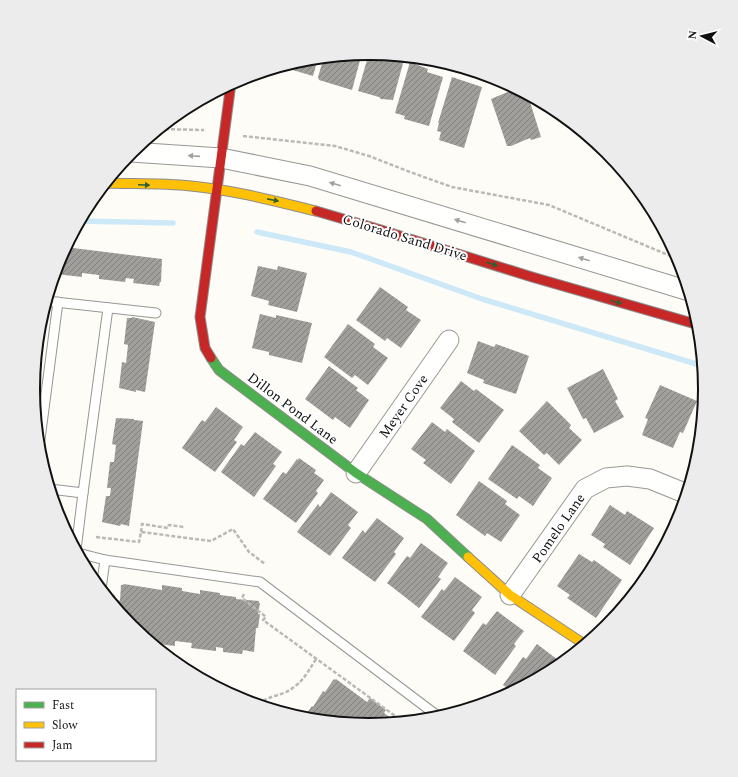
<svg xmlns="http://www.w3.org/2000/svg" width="738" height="777" viewBox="0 0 738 777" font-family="Spectral,serif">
<defs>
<pattern id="building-hatch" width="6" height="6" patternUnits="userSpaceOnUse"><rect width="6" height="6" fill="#a19f9c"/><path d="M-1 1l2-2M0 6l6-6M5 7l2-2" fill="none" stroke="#82807e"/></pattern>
</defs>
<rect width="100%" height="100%" fill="#fdfcf7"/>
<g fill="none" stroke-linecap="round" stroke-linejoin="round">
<g stroke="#cde8f7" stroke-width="5.5">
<path d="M80,221L173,223"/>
<path d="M257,232L351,252L482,299L703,366"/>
</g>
</g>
<g fill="url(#building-hatch)">
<path d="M362,53L352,90L319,80L318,77L324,57Z"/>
<path d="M369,53L405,56L393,100L381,99L379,97L358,91Z"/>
<path d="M318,58L313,76L279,66L304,59Z"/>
<path d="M410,62L428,69L427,72L443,77L429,126L404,119L405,116L395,113Z"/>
<path d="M452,77L482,87L464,148L439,140L441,132L437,131L439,123H438Z"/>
<path d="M513,87L538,100L530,102L541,137L531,140L530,138L511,146H507L491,99L510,91L509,88Z"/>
<path d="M65,247L162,259L161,282H160L159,286L133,283L134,279L126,278L125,282L99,279V275L82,273V277L56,274L59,260Z"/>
<path d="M258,266L277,270L278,266L307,273L297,312L268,305L269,301L251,296Z"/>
<path d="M380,287L408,307L406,310L421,320L401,348L387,338L385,341L356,320Z"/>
<path d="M260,314L276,318V315L312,323L302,363L269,355V352L252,348Z"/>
<path d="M132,317L155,322L145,392L136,390V392L119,388L122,362L126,363L128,345L124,344L127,318H132Z"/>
<path d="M348,324L375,344L373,347L388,358L368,385L355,375L352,378L324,357Z"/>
<path d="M478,341L494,347L496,344L529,356L516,394L483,383L484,380L467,373Z"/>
<path d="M329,366L358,388L356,390L369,400L350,428L335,417L333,420L305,399Z"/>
<path d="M603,369L618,399L615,401L624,417L594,433L586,418L583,419L567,388Z"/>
<path d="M461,381L474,391L476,389L504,410L479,443L452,422L454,419L440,408Z"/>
<path d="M660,385L697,401L683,433L680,432L673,448L642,435L648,419L645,418Z"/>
<path d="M547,401L571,425L569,428L582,440L559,465L547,453L544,455L519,431Z"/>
<path d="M216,407L243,427L234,440L237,442L215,472L182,448L202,420L205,422Z"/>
<path d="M116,418L134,419V420L143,421L129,526L121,524L120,526L102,522L106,496H110L111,488H107L110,462H114L116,445L112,444Z"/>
<path d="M432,422L445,432L447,429L475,451L451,484L423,463L426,460L411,449Z"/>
<path d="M255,432L282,452L273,464L276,466L254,497L221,472L241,444L244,446Z"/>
<path d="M512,445L540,465L538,468L552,478L533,506L519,496L517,499L488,479Z"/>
<path d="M299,458L316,470L314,473L324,480L316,491L318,493L296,523L263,499L283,472L286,474L297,459L298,460Z"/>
<path d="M479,481L507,501L505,504L520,515L501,542L487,533L485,536L456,515Z"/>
<path d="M331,492L358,512L348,525L351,528L330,556L297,532L318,504L320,507Z"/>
<path d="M610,505L625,515L627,511L654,528L630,565L603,547L605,544L591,535Z"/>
<path d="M377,518L404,538L394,552L396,554L375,582L342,558L363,530L365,533Z"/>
<path d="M421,543L448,563L438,577L441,579L419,608L387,583L407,556L410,558Z"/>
<path d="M579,554L592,562L594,560L622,580L596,618L567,598L570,595L557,586Z"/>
<path d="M455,577L482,597L472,610L475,613L454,641L421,617L442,589L444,591Z"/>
<path d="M124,584L162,590V585L182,588V591L200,594V590L220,593V595L236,597V599L259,601V603H260L258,614H260L258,628H256L254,652L243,650L242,654L223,652V648L216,647V651L191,648L192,643L175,641V646L151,643L152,639L146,638L131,626L117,608L118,600L120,601L121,585H123Z"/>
<path d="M497,611L524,631L514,644L516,646L495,675L463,651L483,623L486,625Z"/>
<path d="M537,644L562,663L555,668L512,691L503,685L523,657L526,659Z"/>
<path d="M334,679L335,680L336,679L367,702L370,698L386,710L384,713L396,722L369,724L305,718L304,717L312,706L313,707L323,691L325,692Z"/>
</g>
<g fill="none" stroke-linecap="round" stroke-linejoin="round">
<defs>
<g id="lane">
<path d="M46,301L156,313"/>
<path d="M39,447L58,302"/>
<path d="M50,489L83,493L108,308"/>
<path d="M76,550L83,493"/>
<path d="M78,553L105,560L260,582L439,717"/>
<path d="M101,589L105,560"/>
</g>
<g id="street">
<path d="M131,152L221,158L310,176L689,291"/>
<path d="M356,473L449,340"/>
<path d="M510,595L585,489L606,478L627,476L650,479L687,494"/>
</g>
<path id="fast" d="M211,358L219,370L356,473L427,519L468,557"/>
<g id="slow">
<path d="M105,183C134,184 162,183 191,186C233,190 275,201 316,211"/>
<path d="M468,557L510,595L584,644"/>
</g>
<g id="jam">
<path d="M316,211L381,230L532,277L699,325"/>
<path d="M211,358L205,348L200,317L231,83"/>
</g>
</defs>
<use href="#lane" stroke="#979795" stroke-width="11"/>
<use href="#street" stroke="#979795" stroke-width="21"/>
<use href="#fast" stroke="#8e8d8b" stroke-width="11"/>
<use href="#slow" stroke="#8e8d8b" stroke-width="11"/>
<use href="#jam" stroke="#8e8d8b" stroke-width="11"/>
<g stroke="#b9b9b8" stroke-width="2.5" stroke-dasharray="4 2" stroke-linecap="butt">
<path d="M159,129L204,130"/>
<path d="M243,136L335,146L369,156L410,172L452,187L549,205L680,260"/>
<path d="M141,532L142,524L168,528L169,525L184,527"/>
<path d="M96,537L139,542L141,532L211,541L233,529L249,552L265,564"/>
<path d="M244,594L242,598L266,617L263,620L402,721"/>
<path d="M113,604L114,595"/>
<path d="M258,704C266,698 275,696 284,693C301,685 306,675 316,659"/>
</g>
<use href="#lane" stroke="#fffffe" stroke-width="9"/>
<use href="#street" stroke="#fffffe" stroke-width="19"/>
<use href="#fast" stroke="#4caf50" stroke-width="9"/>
<use href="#slow" stroke="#ffc107" stroke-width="9"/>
<use href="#jam" stroke="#c62828" stroke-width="9"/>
</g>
<defs><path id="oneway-solid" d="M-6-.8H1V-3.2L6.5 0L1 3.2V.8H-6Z"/></defs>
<g fill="#a0a09f">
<use href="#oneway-solid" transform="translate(194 156) rotate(-176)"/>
<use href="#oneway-solid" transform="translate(335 184) rotate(-164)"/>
<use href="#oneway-solid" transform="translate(460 221) rotate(-163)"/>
<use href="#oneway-solid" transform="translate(584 259) rotate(-163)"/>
</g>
<g fill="#2e6030">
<use href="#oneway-solid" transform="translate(144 185) rotate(3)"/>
<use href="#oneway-solid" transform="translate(273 200) rotate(11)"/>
<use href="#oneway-solid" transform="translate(492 264) rotate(17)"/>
<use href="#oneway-solid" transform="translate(616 302) rotate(16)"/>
</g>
<g text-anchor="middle" stroke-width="4" stroke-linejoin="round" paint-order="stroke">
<g font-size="14" fill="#111" stroke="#fff">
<text transform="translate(405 237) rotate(17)" y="5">Colorado Sand Drive</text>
<text transform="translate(403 406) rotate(-55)" y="5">Meyer Cove</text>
<text transform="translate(293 408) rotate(37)" y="5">Dillon Pond Lane</text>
<text transform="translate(558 528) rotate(-55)" y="5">Pomelo Lane</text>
</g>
</g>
<path d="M0 0H738V777H0ZM40 389a329 329 0 1 1 658 0a329 329 0 1 1-658 0Z" fill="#ececec" fill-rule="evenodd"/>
<path fill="none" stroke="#111" stroke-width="2" d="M40 389a329 329 0 1 1 658 0a329 329 0 1 1-658 0Z"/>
<rect x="16" y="689" width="140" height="72" fill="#ffffff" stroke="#a0a0a0"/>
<rect x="24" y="702" width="20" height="6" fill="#4caf50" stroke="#a0a0a0"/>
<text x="52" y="709" font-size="12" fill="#111111">Fast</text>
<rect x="24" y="722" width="20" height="6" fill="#ffc107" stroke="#a0a0a0"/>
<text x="52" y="729" font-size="12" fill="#111111">Slow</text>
<rect x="24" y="742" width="20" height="6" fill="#c62828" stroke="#a0a0a0"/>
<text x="52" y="749" font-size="12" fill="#111111">Jam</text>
<g transform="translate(702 36) rotate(277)" stroke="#ffffff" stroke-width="3" paint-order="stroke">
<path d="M0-3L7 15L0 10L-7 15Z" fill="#111111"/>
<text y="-6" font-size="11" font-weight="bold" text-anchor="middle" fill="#111111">N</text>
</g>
</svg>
